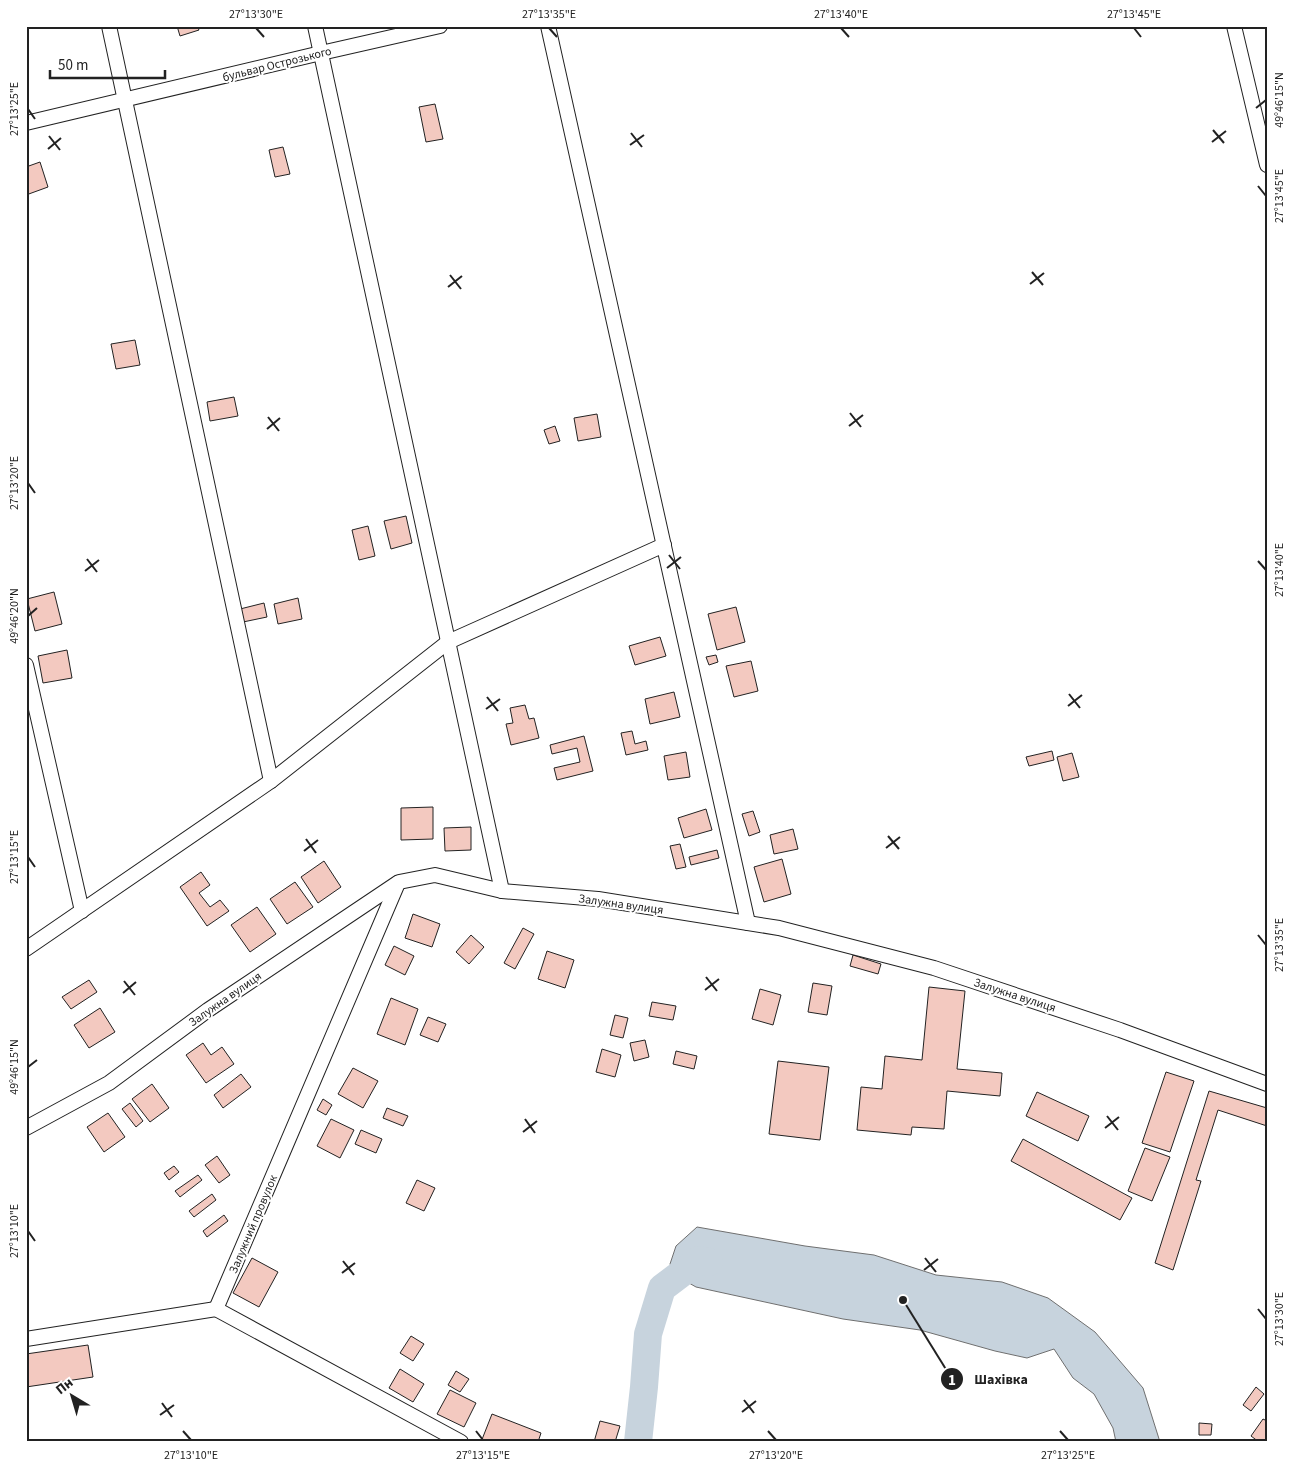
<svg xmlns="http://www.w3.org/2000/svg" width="1293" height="1468" viewBox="0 0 1293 1468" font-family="'Source Sans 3',sans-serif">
<rect width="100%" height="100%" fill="#fff"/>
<path fill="#c7d3dd" stroke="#6f6f6f" d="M697,1227L805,1246L874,1255L936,1275L1002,1282L1048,1298L1095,1332L1143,1388L1160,1442H1116L1113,1428L1094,1394L1073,1378L1054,1349L1027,1358L995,1351L920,1330L843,1319L696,1287L675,1275L670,1264L676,1246Z"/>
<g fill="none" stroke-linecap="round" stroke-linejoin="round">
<path stroke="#c7d3dd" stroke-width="28" d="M638,1442L644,1387L648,1334L662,1288L699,1260L709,1262"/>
</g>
<g fill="#f3c9c0" stroke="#222">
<path d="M177,26H197L199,30L180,36Z"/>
<path d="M435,104L443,139L426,142L419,107Z"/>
<path d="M283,147L290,174L275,177L269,150Z"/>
<path d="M40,162L48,187L26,195V167Z"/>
<path d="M135,340L140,365L116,369L111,344Z"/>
<path d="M234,397L238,416L210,421L207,402Z"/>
<path d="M597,414L601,437L578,441L574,418Z"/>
<path d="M555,426L560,441L549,444L544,430Z"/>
<path d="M406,516L412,543L391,549L384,521Z"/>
<path d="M368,526L375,556L359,560L352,530Z"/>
<path d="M54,592L62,624L35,631L27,599Z"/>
<path d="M298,598L302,619L278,624L274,604Z"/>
<path d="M264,603L267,617L243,622L240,609Z"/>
<path d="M736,607L745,642L717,650L708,614Z"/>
<path d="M660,637L666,656L635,665L629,646Z"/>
<path d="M67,650L72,678L43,683L38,656Z"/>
<path d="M716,655L718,662L709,665L706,657Z"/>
<path d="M751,661L758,691L734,697L726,666Z"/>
<path d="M674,692L680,717L650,724L645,699Z"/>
<path d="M525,705L529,719L534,718L539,738L511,745L506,724L513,723L510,708Z"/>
<path d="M632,731L635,744L646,741L648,750L626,755L621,733Z"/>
<path d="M584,736L593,771L557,780L554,768L580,762L577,748L552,754L550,745Z"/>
<path d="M1052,751L1054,760L1029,766L1026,757Z"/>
<path d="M686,752L690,777L668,780L664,756Z"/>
<path d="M1072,753L1079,777L1063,781L1057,757Z"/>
<path d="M433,807V839L401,840V808Z"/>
<path d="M706,809L712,830L684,838L678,818Z"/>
<path d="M753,811L760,832L749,836L742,814Z"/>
<path d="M471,827V850L445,851L444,828Z"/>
<path d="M793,829L798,849L774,854L770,835Z"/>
<path d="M680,844L686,867L676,869L670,846Z"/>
<path d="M717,850L719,858L691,865L689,857Z"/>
<path d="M782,859L791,894L764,902L754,867Z"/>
<path d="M324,861L341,887L318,903L301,877Z"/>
<path d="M201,872L210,885L199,893L210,907L220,900L229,911L207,926L180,887Z"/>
<path d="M295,882L313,907L287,924L270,899Z"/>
<path d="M257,907L276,934L250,952L231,925Z"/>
<path d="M413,914L440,924L432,947L405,938Z"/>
<path d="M523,928L534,934L515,969L504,963Z"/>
<path d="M471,935L484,947L469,964L456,952Z"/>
<path d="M394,946L414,956L405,975L385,965Z"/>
<path d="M547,951L574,960L565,988L538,979Z"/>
<path d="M853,955L881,964L878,974L850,966Z"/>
<path d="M89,980L97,992L71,1009L62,997Z"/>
<path d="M813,983L832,986L827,1015L808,1012Z"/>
<path d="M929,987L965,991L957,1069L1002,1073L1000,1096L947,1091L944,1129L912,1127L911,1135L857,1130L861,1087L882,1089L885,1056L922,1060Z"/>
<path d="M760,989L781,995L773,1025L752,1019Z"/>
<path d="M391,998L418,1009L405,1045L377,1034Z"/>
<path d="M652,1002L676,1006L673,1020L649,1016Z"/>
<path d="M100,1008L115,1032L89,1048L74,1025Z"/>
<path d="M615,1015L628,1018L623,1038L610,1035Z"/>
<path d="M428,1017L446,1024L438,1042L420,1035Z"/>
<path d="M645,1040L649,1057L634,1061L630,1043Z"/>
<path d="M203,1043L211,1055L222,1047L234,1064L206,1083L186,1055Z"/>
<path d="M602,1049L621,1055L615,1077L596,1072Z"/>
<path d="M676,1051L697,1056L694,1069L673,1064Z"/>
<path d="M778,1061L829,1067L820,1140L769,1134Z"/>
<path d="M353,1068L378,1081L363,1108L338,1094Z"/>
<path d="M1166,1072L1194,1081L1170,1152L1142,1143Z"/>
<path d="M241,1074L251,1087L223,1108L214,1095Z"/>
<path d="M152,1084L169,1108L150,1122L132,1099Z"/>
<path d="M1209,1091L1267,1108V1126L1218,1110L1196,1180L1201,1181L1173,1270L1155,1263Z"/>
<path d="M1037,1092L1089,1116L1078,1141L1026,1116Z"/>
<path d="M323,1099L332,1105L326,1115L317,1110Z"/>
<path d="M130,1103L143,1121L136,1127L122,1109Z"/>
<path d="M387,1108L408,1116L403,1126L383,1118Z"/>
<path d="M108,1113L125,1137L104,1152L87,1127Z"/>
<path d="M331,1119L354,1130L340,1158L317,1146Z"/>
<path d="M361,1130L382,1139L376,1153L355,1144Z"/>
<path d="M1023,1139L1132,1198L1120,1220L1011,1161Z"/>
<path d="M1145,1148L1170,1157L1152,1201L1128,1191Z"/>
<path d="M217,1156L230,1175L219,1183L205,1165Z"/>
<path d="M174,1166L179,1172L169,1180L164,1173Z"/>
<path d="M198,1175L202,1180L180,1197L175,1191Z"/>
<path d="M417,1180L435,1188L424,1211L406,1203Z"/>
<path d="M212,1194L216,1200L194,1217L189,1211Z"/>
<path d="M224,1215L228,1221L207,1237L203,1231Z"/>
<path d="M252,1258L278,1272L259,1307L233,1293Z"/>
<path d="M411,1336L424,1344L413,1361L400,1353Z"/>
<path d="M88,1345L93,1377L26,1387V1354Z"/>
<path d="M400,1369L424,1384L413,1402L389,1388Z"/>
<path d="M456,1371L469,1379L460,1392L448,1385Z"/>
<path d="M1256,1387L1264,1394L1251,1411L1243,1405Z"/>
<path d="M450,1390L476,1403L464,1427L437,1414Z"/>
<path d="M492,1414L541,1433L538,1442H481Z"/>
<path d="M1263,1419L1267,1421V1442H1259L1251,1436Z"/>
<path d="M600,1421L620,1426L615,1442H594Z"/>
<path d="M1199,1423L1212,1424L1211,1435H1199Z"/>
</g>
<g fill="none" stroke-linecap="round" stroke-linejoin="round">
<defs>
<g id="street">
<path d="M109,26L271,781"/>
<path d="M315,26L502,891"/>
<path d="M548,26L748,923"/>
<path d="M1234,26L1267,165"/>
<path d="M26,123L321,53L440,26"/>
<path d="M26,665L82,911"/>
<path d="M398,883L216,1309L461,1442"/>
<path d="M26,949L271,781L448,642L664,545"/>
<path d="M26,1128L109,1083L208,1010L399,882L435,875L502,891L598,899L779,928L934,968L1120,1030L1267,1084"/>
<path d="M26,1339L216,1309"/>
</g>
</defs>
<use href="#street" stroke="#222" stroke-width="16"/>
<use href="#street" stroke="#fff" stroke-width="14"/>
</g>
<path fill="none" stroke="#222" stroke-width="2" d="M256,28L264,37M549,28L557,37M841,28L849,37M1134,28L1141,37M1256,108L1266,100M28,109L35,119M1213,130L1224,143M631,133L642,147M49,136L60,150M1212,142L1226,131M630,145L644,135M48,149L61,138M1258,186L1266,196M1032,272L1043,285M450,275L461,289M1030,284L1044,273M448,287L462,276M850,413L861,427M268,417L279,431M849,426L863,415M267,429L280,418M28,483L35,493M669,555L680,569M87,559L97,572M1258,561L1266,570M667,568L681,557M85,571L99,560M28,616L37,608M1069,694L1080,708M487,697L498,711M1068,706L1082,695M486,709L500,699M888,836L899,849M306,839L316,853M886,848L900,837M304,851L318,840M28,857L35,867M1258,935L1266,945M706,977L717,991M124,981L135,995M705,990L719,979M123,993L136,982M28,1067L37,1060M1107,1116L1118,1130M525,1119L535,1133M1105,1128L1119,1117M523,1132L537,1121M28,1231L35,1241M925,1258L936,1272M343,1261L354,1275M924,1270L938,1259M342,1273L355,1263M1258,1309L1266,1319M744,1400L754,1413M162,1403L172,1417M742,1412L756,1401M160,1415L174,1405M183,1431L191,1440M476,1431L483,1440M768,1431L776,1440M1060,1431L1068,1440"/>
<g text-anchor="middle" stroke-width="4" stroke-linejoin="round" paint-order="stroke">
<g font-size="12" fill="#222" stroke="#fff">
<text transform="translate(277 64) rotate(-14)" y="4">бульвар Острозького</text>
<text transform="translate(621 904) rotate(8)" y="4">Залужна вулиця</text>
<text transform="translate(1015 995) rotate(18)" y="4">Залужна вулиця</text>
<text transform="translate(225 999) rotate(-35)" y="4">Залужна вулиця</text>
<text transform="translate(253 1224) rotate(-67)" y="4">Залужний провулок</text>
</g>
</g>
<path fill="none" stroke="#222" stroke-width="2" d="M903 1300L952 1379"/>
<g fill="#222" stroke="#fff" stroke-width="2">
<circle cx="903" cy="1300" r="5"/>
<circle cx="952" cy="1379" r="12"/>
</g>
<g font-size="15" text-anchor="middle" font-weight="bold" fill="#fff">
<text x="952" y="1385">1</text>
</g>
<g font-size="14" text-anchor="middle" font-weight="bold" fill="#222" stroke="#fff" stroke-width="4" stroke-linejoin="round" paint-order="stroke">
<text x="1001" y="1384">Шахівка</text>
</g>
<rect width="1293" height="1468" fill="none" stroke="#ffffff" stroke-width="55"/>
<g transform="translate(72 1396) rotate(322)" stroke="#ffffff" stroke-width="4" paint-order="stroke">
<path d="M0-4L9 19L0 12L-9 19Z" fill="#222222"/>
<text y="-8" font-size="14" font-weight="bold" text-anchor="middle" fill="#222222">Пн</text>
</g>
<path d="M50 70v8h115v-8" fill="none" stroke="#222222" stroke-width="2.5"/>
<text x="58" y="70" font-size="15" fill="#222222" stroke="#ffffff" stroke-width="4" paint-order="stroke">50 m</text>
<rect x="28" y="28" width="1238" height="1412" fill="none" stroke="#222" stroke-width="2"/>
<g font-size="12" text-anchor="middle" fill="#222">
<text x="256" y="18">27°13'30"E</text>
<text x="549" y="18">27°13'35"E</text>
<text x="841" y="18">27°13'40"E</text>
<text x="1134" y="18">27°13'45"E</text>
<text transform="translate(1279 100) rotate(-90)" y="4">49°46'15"N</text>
<text transform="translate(14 109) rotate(-90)" y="4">27°13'25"E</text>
<text transform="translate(1279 196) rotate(-90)" y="4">27°13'45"E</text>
<text transform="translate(14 483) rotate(-90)" y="4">27°13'20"E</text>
<text transform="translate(1279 570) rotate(-90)" y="4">27°13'40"E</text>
<text transform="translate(14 616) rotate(-90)" y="4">49°46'20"N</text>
<text transform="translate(14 857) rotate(-90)" y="4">27°13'15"E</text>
<text transform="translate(1279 945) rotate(-90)" y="4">27°13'35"E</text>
<text transform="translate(14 1067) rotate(-90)" y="4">49°46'15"N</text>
<text transform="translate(14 1231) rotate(-90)" y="4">27°13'10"E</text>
<text transform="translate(1279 1319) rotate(-90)" y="4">27°13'30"E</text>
<text x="191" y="1459">27°13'10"E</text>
<text x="483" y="1459">27°13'15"E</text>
<text x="776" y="1459">27°13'20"E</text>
<text x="1068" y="1459">27°13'25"E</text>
</g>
</svg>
